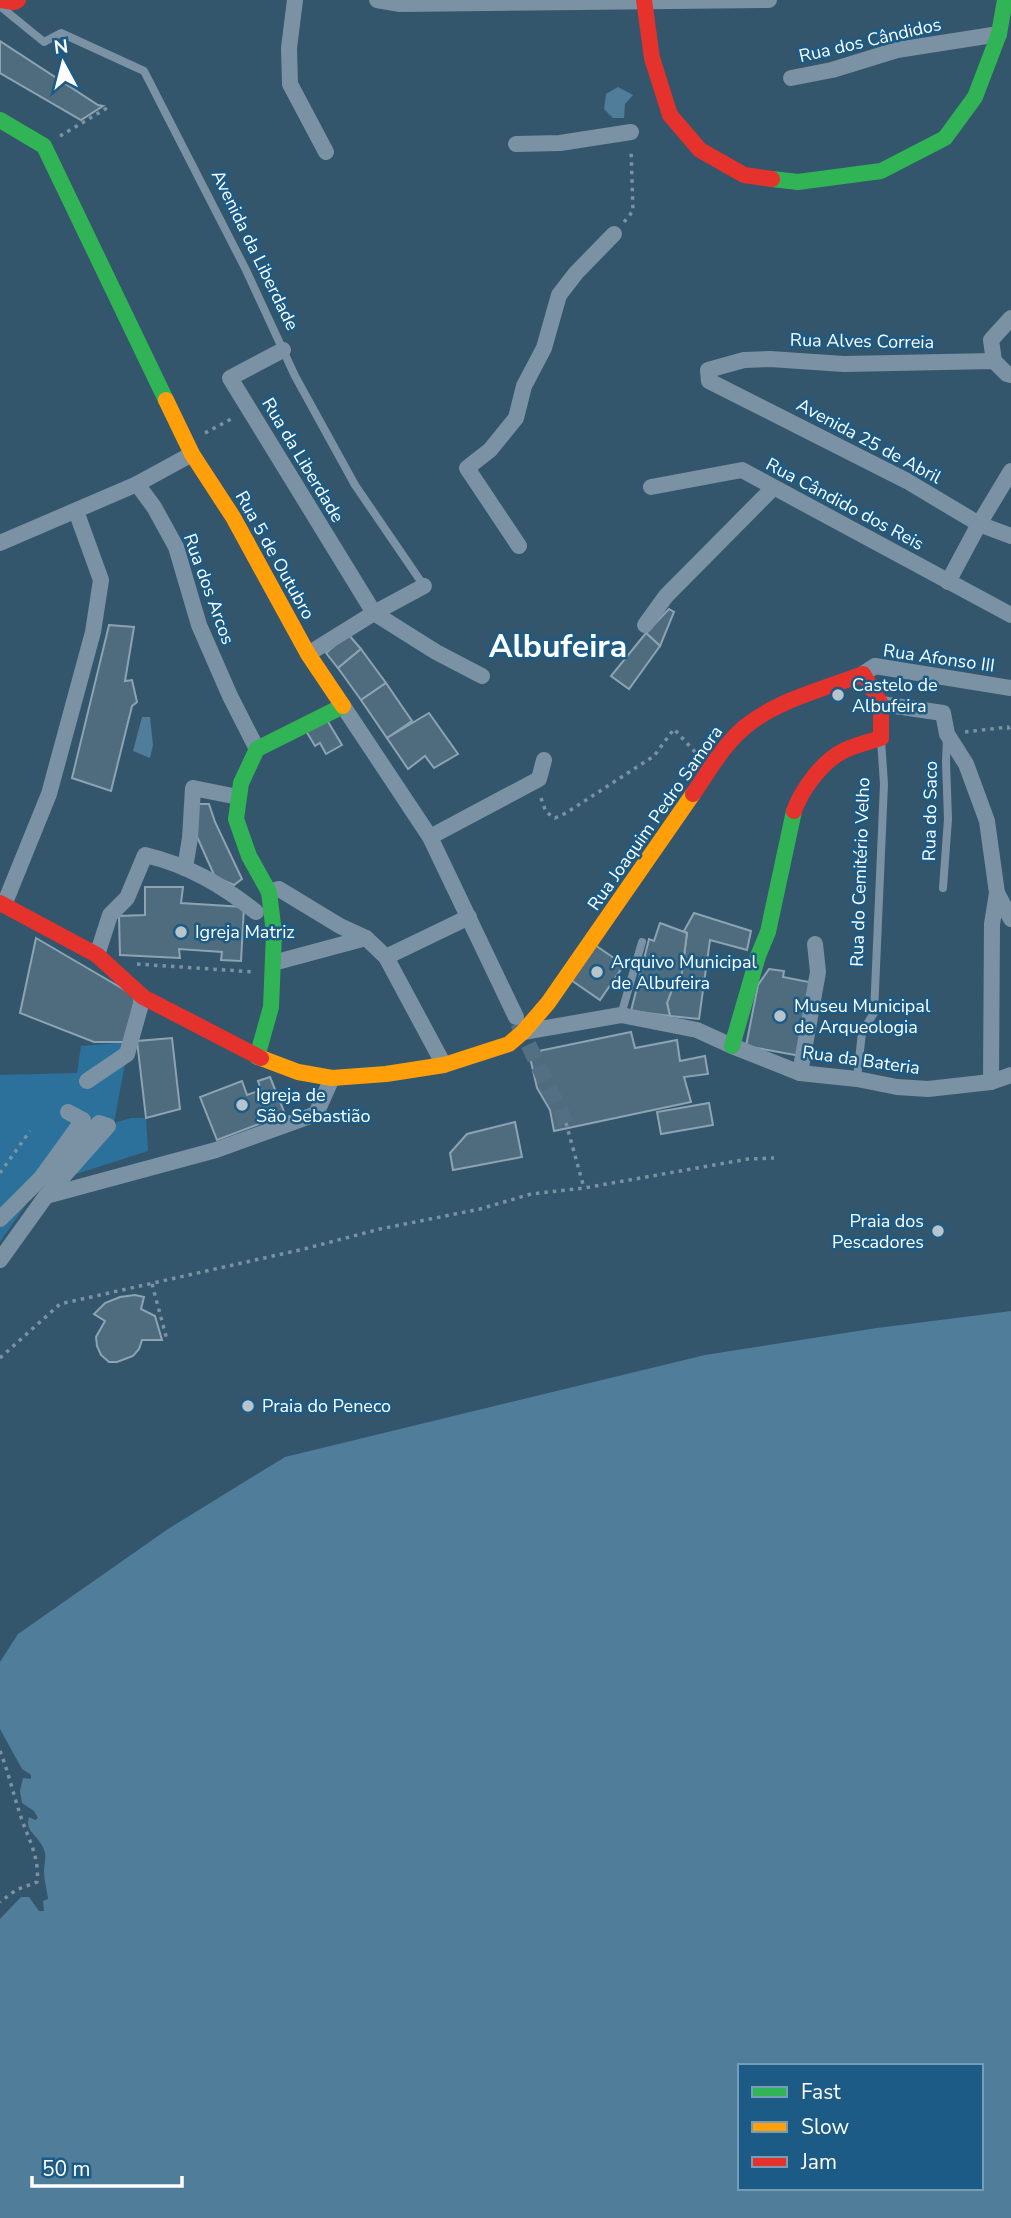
<svg xmlns="http://www.w3.org/2000/svg" width="1011" height="2218" viewBox="0 0 1011 2218" font-family="'Nunito Sans',sans-serif">
<rect width="100%" height="100%" fill="#33566d"/>
<path fill="#2c719b" d="M129,1042L114,1123L131,1118H146L148,1151L39,1186L0,1242V1075L77,1073L81,1046Z"/>
<g fill="#4f7d9a" fill-rule="evenodd">
<path d="M618,87L633,95L625,104L624,118H613L604,109L606,94Z"/>
<path d="M142,717H150L153,745L150,758L133,751Z"/>
<path d="M1011,1311V2218H0V1919L21,1897H29L39,1911H44L43,1901L48,1899C47,1890 44,1881 44,1872C44,1864 47,1857 44,1850C40,1836 24,1832 29,1817L35,1820L38,1818L34,1811L22,1803L20,1791L23,1778L31,1779V1775L22,1769L0,1729V1662L18,1634L168,1529L285,1457L705,1355L877,1328ZM740,2066H981V2188H740Z"/>
</g>
<g fill="#4f6c7e" stroke="#8da3b1" stroke-width="2">
<path d="M0,41L98,105L103,106L81,120L0,73Z"/>
<path d="M669,609L674,612L660,646L646,633Z"/>
<path d="M109,625L134,627L125,681L132,680L137,702L132,706L111,791L72,778Z"/>
<path d="M646,633L660,646L629,689L611,676Z"/>
<path d="M348,634L361,649L338,668L326,653Z"/>
<path d="M361,649L386,683L361,700L338,668Z"/>
<path d="M386,683L412,721L387,738L361,700Z"/>
<path d="M429,713L458,754L434,768L425,756L408,769L387,738Z"/>
<path d="M327,720L342,745L326,754L320,743L315,746L306,731Z"/>
<path d="M197,804H209L215,822L242,879L234,885L215,877L194,830Z"/>
<path d="M145,887H183L181,903L244,907L241,961L221,960L222,952L179,949L180,958L120,955L119,916L145,915Z"/>
<path d="M694,913L751,931L747,950L710,940L699,1019L670,1016L667,1003L673,987H680L687,933L684,931Z"/>
<path d="M660,923L687,933L680,987H673L667,1003L670,1016L631,1011L649,939L654,941Z"/>
<path d="M36,938L135,996L129,1042H94L20,1013Z"/>
<path d="M595,945L624,965L600,1000L571,980Z"/>
<path d="M769,969L784,971L783,977L814,983L801,1056L746,1046L758,985Z"/>
<path d="M631,1032L635,1048L677,1040L680,1061L705,1056L708,1074L684,1077L691,1102L554,1131L550,1110L537,1088L529,1053Z"/>
<path d="M172,1038L180,1109L146,1118L137,1041Z"/>
<path d="M270,1077L285,1114L217,1140L200,1097L242,1081L247,1095L261,1090L258,1081Z"/>
<path d="M709,1103L713,1125L661,1134L657,1112Z"/>
<path d="M515,1122L522,1157L453,1170L450,1153L467,1134Z"/>
<path d="M135,1295L144,1297L141,1309L155,1316L162,1340H142L139,1349L133,1356L117,1362H109L101,1355L97,1346L96,1337L105,1321L94,1314L105,1303L120,1297Z"/>
</g>
<g fill="none" stroke-linecap="round" stroke-linejoin="round">
<path stroke="#526f83" stroke-width="16" stroke-dasharray="16 8" stroke-linecap="butt" d="M518,1023L566,1123"/>
<g stroke="#7a92a3" stroke-width="3.5" stroke-dasharray="3.5 5" stroke-linecap="butt">
<path d="M60,136L107,108"/>
<path d="M624,222L633,211L631,149"/>
<path d="M205,433L235,417"/>
<path d="M965,732L1008,727L1011,733"/>
<path d="M541,798L546,812L555,818L566,813L654,756L674,729L696,753"/>
<path d="M137,964L255,972"/>
<path d="M566,1123L584,1188"/>
<path d="M0,1173L30,1131"/>
<path d="M152,1284L167,1340"/>
<path d="M0,1358L60,1304L304,1249L380,1229L480,1209L531,1194L584,1188L748,1159L774,1158"/>
<path d="M0,1751C8,1771 13,1793 20,1814C27,1837 40,1856 37,1882L16,1890L0,1902"/>
</g>
<g stroke="#7a92a3" stroke-width="8">
<path d="M0,6L44,42L61,33L144,71L246,270L295,376L355,485L424,586"/>
<path d="M943,888L948,819L946,762L947,737"/>
<path d="M621,1015L642,942"/>
<path d="M857,1079L862,1032L874,1013L884,784L881,740"/>
</g>
<g stroke="#7a92a3" stroke-width="16">
<path d="M295,0L289,48L290,84L326,152"/>
<path d="M377,0L400,4L769,0"/>
<path d="M791,78L832,70L897,50L999,34"/>
<path d="M516,144L560,143L631,132"/>
<path d="M283,350L230,378L374,613L436,652L482,676"/>
<path d="M994,361L991,340L1011,318"/>
<path d="M1011,375L1007,374L994,361L844,364L770,359L744,360L708,370L709,381L907,481L979,524L1011,536"/>
<path d="M137,484L154,507L176,547L199,625L230,696L257,749"/>
<path d="M651,487L742,470L1011,615"/>
<path d="M0,543L137,484L192,454"/>
<path d="M519,546L467,468L490,450L516,418L524,386L544,348L559,295L576,273L614,234"/>
<path d="M948,582L979,524L1011,471"/>
<path d="M645,625L666,596L773,488"/>
<path d="M308,654L374,613L424,586"/>
<path d="M863,674L875,666L1011,688"/>
<path d="M881,704L943,713L947,734L966,764L987,821L997,893L1011,919"/>
<path d="M343,706L430,837L516,1017"/>
<path d="M430,837L539,779L544,760"/>
<path d="M185,868L190,838L193,788L238,797"/>
<path d="M269,892L279,889L340,926L366,938L386,957"/>
<path d="M4,905L49,794L93,632L101,580L76,511"/>
<path d="M97,955L110,915L127,898L145,855C188,865 222,885 256,912"/>
<path d="M273,963L366,938"/>
<path d="M523,1032L621,1015L697,1030L732,1046L800,1073L857,1079L897,1087L928,1089L991,1082L1011,1075"/>
<path d="M444,1065L386,957L469,917"/>
<path d="M800,1073L818,972L815,944"/>
<path d="M87,1081L127,1054L143,997"/>
<path d="M991,1082L992,924L997,893"/>
<path d="M46,1196L108,1126L99,1123L54,1173L41,1178L83,1120L68,1112"/>
<path d="M0,1219L41,1178"/>
<path d="M0,1260L46,1196L216,1150L316,1114L332,1078"/>
</g>
<g stroke="#30b455" stroke-width="16">
<path d="M0,120L44,146L166,400"/>
<path d="M772,179L798,182L881,171L945,138L975,97L999,34L1005,0"/>
<path d="M732,1046L758,956L768,932L794,811"/>
<path d="M257,1057L271,1007L274,933L269,892L249,856L236,819L241,783L257,749L343,706"/>
</g>
<g stroke="#ff9f0a" stroke-width="16">
<path d="M166,400L192,454L233,517L308,654L343,706"/>
<path d="M261,1058L298,1072L332,1078L386,1074L444,1065L509,1044L523,1032L548,1003L693,794"/>
</g>
<g stroke="#e5322d" stroke-width="16">
<path d="M0,0L14,2L18,0"/>
<path d="M644,0L652,58L670,115L700,150L744,175L772,179"/>
<path d="M693,794C709,771 723,745 746,726C778,700 824,689 863,674L881,704V738C869,742 855,745 843,751C822,762 802,789 794,811"/>
<path d="M0,903L97,955L143,997L261,1058"/>
</g>
</g>
<g fill="#b8c4cc" stroke="#1b5b85" stroke-width="2.5">
<circle cx="838" cy="695" r="7"/>
<circle cx="181" cy="932" r="7"/>
<circle cx="597" cy="972" r="7"/>
<circle cx="780" cy="1016" r="7"/>
<circle cx="242" cy="1105" r="7"/>
<circle cx="938" cy="1231" r="7"/>
<circle cx="248" cy="1406" r="7"/>
</g>
<g text-anchor="middle" stroke-width="5" stroke-linejoin="round" paint-order="stroke">
<g font-size="18" fill="#fff" stroke="#1b5b85">
<text transform="translate(870 40) rotate(-13)" y="6">Rua dos Cândidos</text>
<text transform="translate(255 250) rotate(64)" y="6">Avenida da Liberdade</text>
<text transform="translate(862 341) rotate(1)" y="6">Rua Alves Correia</text>
<text transform="translate(869 441) rotate(28)" y="6">Avenida 25 de Abril</text>
<text transform="translate(303 460) rotate(59)" y="6">Rua da Liberdade</text>
<text transform="translate(845 504) rotate(28)" y="6">Rua Cândido dos Reis</text>
<text transform="translate(275 555) rotate(61)" y="6">Rua 5 de Outubro</text>
<text transform="translate(209 589) rotate(70)" y="6">Rua dos Arcos</text>
<text transform="translate(939 658) rotate(8)" y="6">Rua Afonso III</text>
<text transform="translate(930 811) rotate(-89)" y="6">Rua do Saco</text>
<text transform="translate(655 818) rotate(-55)" y="6">Rua Joaquim Pedro Samora</text>
<text transform="translate(860 872) rotate(-88)" y="6">Rua do Cemitério Velho</text>
<text transform="translate(861 1060) rotate(8)" y="6">Rua da Bateria</text>
</g>
<g font-size="18" fill="#fff" stroke="#1b5b85" text-anchor="start">
<text x="852" y="691">Castelo de<tspan x="852" dy="21">Albufeira</tspan></text>
<text x="195" y="938">Igreja Matriz</text>
<text x="611" y="968">Arquivo Municipal<tspan x="611" dy="21">de Albufeira</tspan></text>
<text x="794" y="1012">Museu Municipal<tspan x="794" dy="21">de Arqueologia</tspan></text>
<text x="256" y="1101">Igreja de<tspan x="256" dy="21">São Sebastião</tspan></text>
<text x="924" y="1227" text-anchor="end">Praia dos<tspan x="924" dy="21">Pescadores</tspan></text>
<text x="262" y="1412">Praia do Peneco</text>
</g>
<g font-size="32" font-weight="bold" fill="#fff" stroke="#1b5b85">
<text x="558" y="657">Albufeira</text>
</g>
</g>
<rect x="738" y="2064" width="245" height="126" fill="#1b5b85" stroke="#769db6" stroke-width="2"/>
<rect x="752" y="2087" width="35" height="10" fill="#30b455" stroke="#769db6" stroke-width="2"/>
<text x="801" y="2099" font-size="21" fill="#ffffff">Fast</text>
<rect x="752" y="2122" width="35" height="10" fill="#ff9f0a" stroke="#769db6" stroke-width="2"/>
<text x="801" y="2134" font-size="21" fill="#ffffff">Slow</text>
<rect x="752" y="2157" width="35" height="10" fill="#e5322d" stroke="#769db6" stroke-width="2"/>
<text x="801" y="2169" font-size="21" fill="#ffffff">Jam</text>
<g transform="translate(63 63) rotate(353)" stroke="#1b5b85" stroke-width="5" paint-order="stroke">
<path d="M0-5L12 26L0 18L-12 26Z" fill="#ffffff"/>
<text y="-10" font-size="19" font-weight="bold" text-anchor="middle" fill="#ffffff">N</text>
</g>
<path d="M32 2176v10h150v-10" fill="none" stroke="#ffffff" stroke-width="3.5"/>
<text x="42" y="2176" font-size="21" fill="#ffffff" stroke="#1b5b85" stroke-width="5" paint-order="stroke">50 m</text>
</svg>
